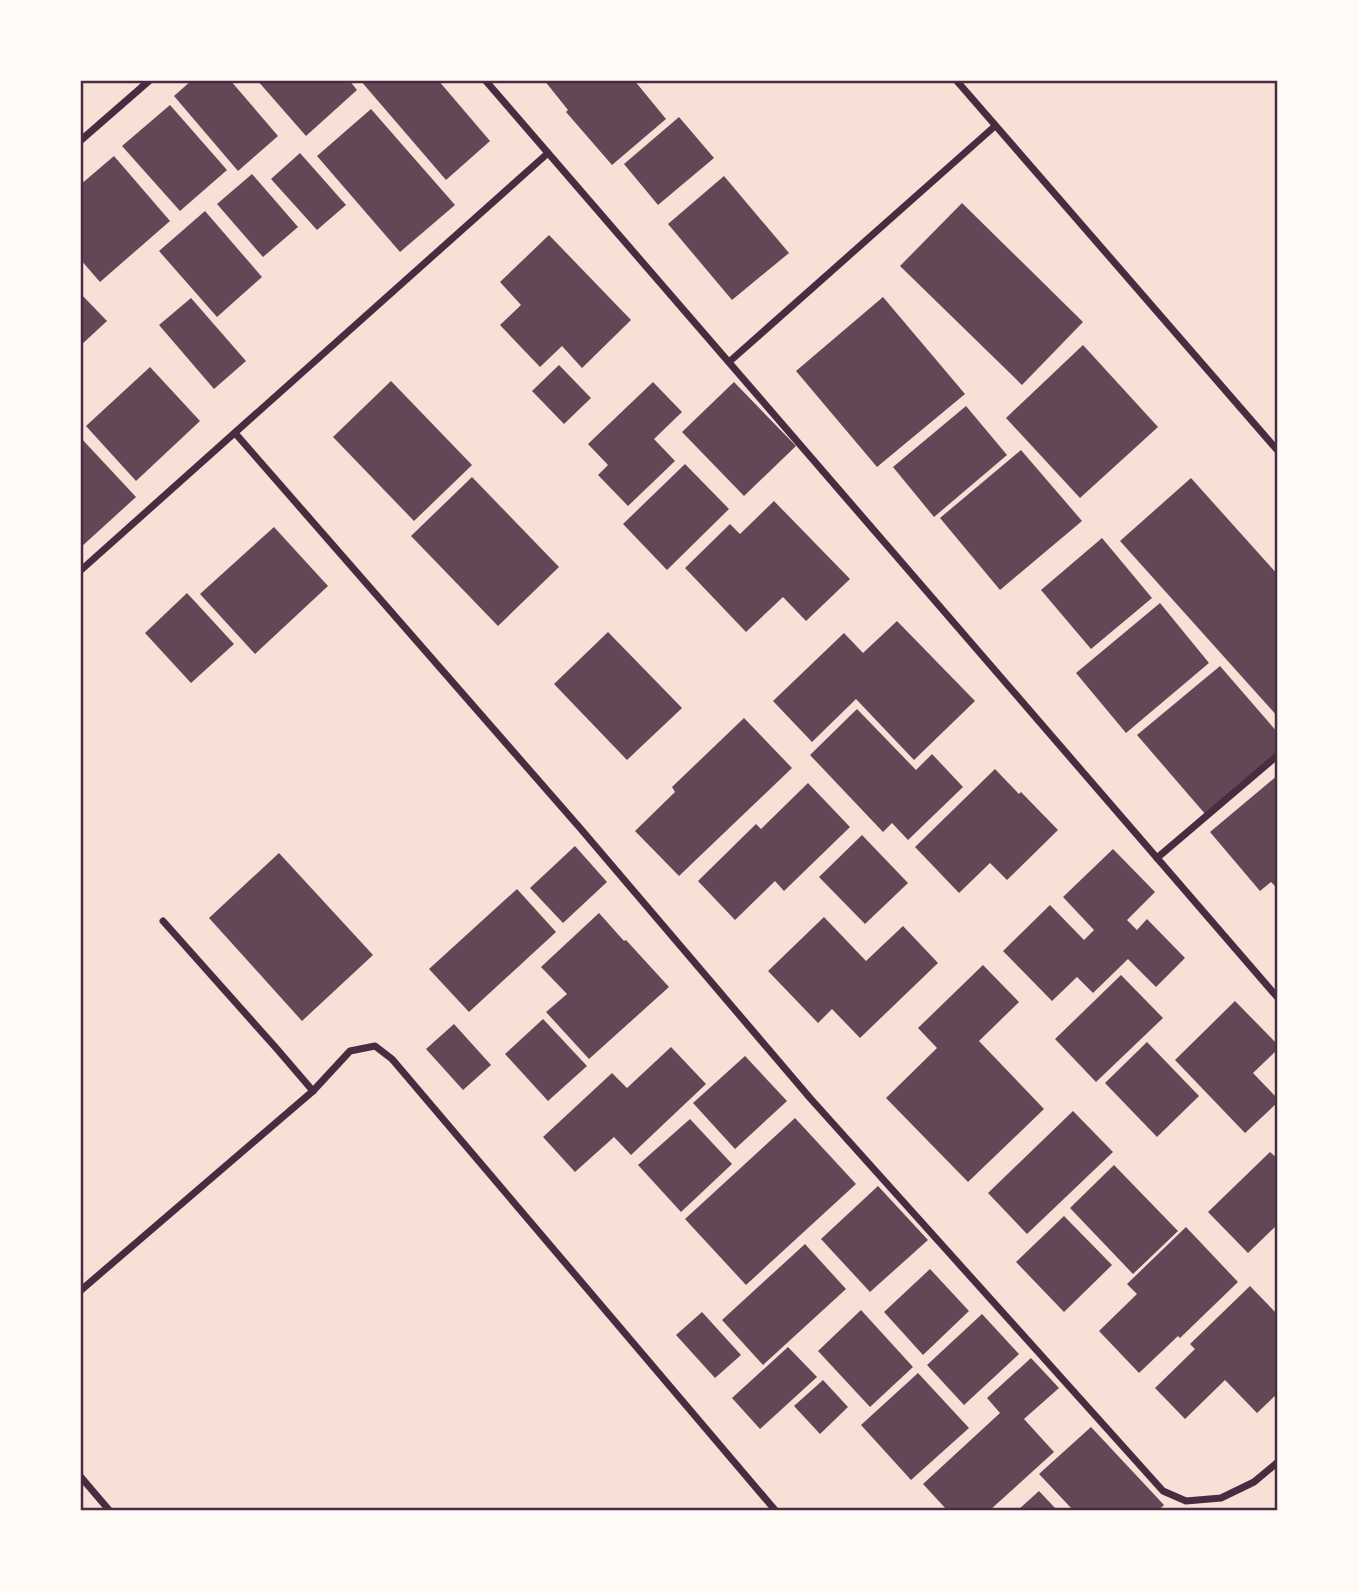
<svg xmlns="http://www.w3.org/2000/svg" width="1358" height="1591" viewBox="0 0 1358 1591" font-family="Figtree,sans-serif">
<rect width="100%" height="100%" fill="#f7e1d7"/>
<g fill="#644757">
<path d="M192,80H230L278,136L238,171L174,96Z"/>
<path d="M257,80H349L357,90L306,136Z"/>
<path d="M360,80H438L490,141L446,180Z"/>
<path d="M544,80H634L666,119L612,165L566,112L568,110Z"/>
<path d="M170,105L227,170L180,211L122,146Z"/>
<path d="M371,109L455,205L400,252L317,156Z"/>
<path d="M679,117L714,158L658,205L624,164Z"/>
<path d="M300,153L346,205L317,230L271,179Z"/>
<path d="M114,156L170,221L100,282L80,259V185Z"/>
<path d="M252,174L298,227L263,257L217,204Z"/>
<path d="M724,176L789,253L732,300L668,224Z"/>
<path d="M962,203L1083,322L1022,385L900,266Z"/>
<path d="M205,211L262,277L217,317L159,251Z"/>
<path d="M549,235L631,320L582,368L562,346L540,367L500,325L521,305L500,282Z"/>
<path d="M80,293L107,321L80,346Z"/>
<path d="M883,297L965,394L877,467L796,371Z"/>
<path d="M191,298L246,361L214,389L159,325Z"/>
<path d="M1083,345L1158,427L1080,498L1006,418Z"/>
<path d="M559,365L591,398L564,424L532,391Z"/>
<path d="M150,367L200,421L136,481L86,426Z"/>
<path d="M391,381L472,465L414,521L333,437Z"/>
<path d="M653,382L682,412L654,439L675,461L628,506L598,475L608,465L588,444Z"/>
<path d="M734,382L796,446L744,496L682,432Z"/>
<path d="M966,406L1007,455L934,517L893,467Z"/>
<path d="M80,437L136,497L80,548Z"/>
<path d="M1021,450L1082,521L1000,590L940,518Z"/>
<path d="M685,464L729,509L667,570L623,524Z"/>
<path d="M472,477L559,567L498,626L411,536Z"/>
<path d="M1191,478L1278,575V717L1120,541Z"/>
<path d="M774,501L850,579L806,621L783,597L746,632L685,568L730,524L740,534Z"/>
<path d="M274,527L328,586L255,654L200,594Z"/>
<path d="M1102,538L1152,598L1091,649L1041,590Z"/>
<path d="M187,593L234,644L191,683L145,633Z"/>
<path d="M1160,603L1209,663L1126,733L1076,673Z"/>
<path d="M897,621L975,701L914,760L856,699L812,742L773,701L844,633L863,653Z"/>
<path d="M608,632L682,708L627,760L554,684Z"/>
<path d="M1220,666L1278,733V755L1206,815L1137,735Z"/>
<path d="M857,709L916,770L932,754L963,787L908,840L892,823L883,832L810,755Z"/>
<path d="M744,718L792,768L679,876L635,831L675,792L672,787Z"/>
<path d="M995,769L1019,794L1021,792L1058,830L1007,880L990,863L959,893L915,847Z"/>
<path d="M1278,775V889L1271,882L1260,891L1210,832Z"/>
<path d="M808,783L850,827L784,891L775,881L735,920L698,881L756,824L761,829Z"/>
<path d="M862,835L908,883L865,924L819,877Z"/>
<path d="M575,846L607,882L563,923L530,888Z"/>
<path d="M1113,849L1155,892L1127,920L1137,930L1147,919L1185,958L1156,987L1128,959L1093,993L1077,977L1052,1001L1003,951L1050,905L1084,940L1094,930L1063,897Z"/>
<path d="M279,853L373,955L302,1021L209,918Z"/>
<path d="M517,889L556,932L469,1012L429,969Z"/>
<path d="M599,913L624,941L626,940L669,987L589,1059L546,1012L567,994L541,967Z"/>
<path d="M824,917L866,961L903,926L938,963L860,1038L832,1009L818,1023L768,971Z"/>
<path d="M983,965L1019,1002L979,1041L1044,1109L968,1182L886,1098L937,1048L918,1028Z"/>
<path d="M1121,975L1163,1018L1096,1082L1055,1039Z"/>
<path d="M1235,1001L1278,1045V1049L1253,1073L1278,1099V1102L1245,1133L1175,1060Z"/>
<path d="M543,1019L587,1066L548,1101L505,1054Z"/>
<path d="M454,1024L491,1065L463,1090L426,1049Z"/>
<path d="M1147,1042L1199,1096L1157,1137L1105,1083Z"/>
<path d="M671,1047L706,1084L631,1155L614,1137L575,1172L543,1137L612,1073L627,1088Z"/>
<path d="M745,1056L787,1101L735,1149L693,1103Z"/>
<path d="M1073,1111L1113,1152L1027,1234L988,1193Z"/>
<path d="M795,1118L856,1184L746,1285L685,1219Z"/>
<path d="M690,1119L732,1164L681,1212L638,1165Z"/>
<path d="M1270,1152L1278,1159V1224L1248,1253L1208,1212Z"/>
<path d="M1114,1165L1178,1231L1133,1274L1070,1208Z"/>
<path d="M878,1186L928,1240L870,1292L821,1239Z"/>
<path d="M1064,1216L1112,1265L1064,1312L1016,1262Z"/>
<path d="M1186,1227L1238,1282L1180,1338L1178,1336L1139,1373L1099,1331L1137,1294L1127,1284Z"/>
<path d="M805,1244L846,1289L763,1365L722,1320Z"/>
<path d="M930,1269L969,1311L923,1355L884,1312Z"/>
<path d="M1250,1286L1278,1315V1393L1257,1413L1225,1380L1185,1419L1155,1388L1195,1349L1190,1344Z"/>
<path d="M861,1310L913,1367L870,1407L818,1351Z"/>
<path d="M702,1312L741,1355L715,1378L676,1335Z"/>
<path d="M982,1314L1019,1354L964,1405L927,1365Z"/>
<path d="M788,1347L817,1377L760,1429L732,1398Z"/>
<path d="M1031,1358L1059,1388L1024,1419L1054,1452L990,1510H947L923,1484L1000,1413L987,1398Z"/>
<path d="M918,1373L969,1428L911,1480L861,1425Z"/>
<path d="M823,1380L848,1407L820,1434L794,1406Z"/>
<path d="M1091,1427L1164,1505L1159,1510H1073L1039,1474Z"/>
<path d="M1039,1491L1057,1510H1018Z"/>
</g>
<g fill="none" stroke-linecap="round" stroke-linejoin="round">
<g stroke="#4a2c40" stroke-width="7">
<path d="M485,80L1278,998"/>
<path d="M956,80L1278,451"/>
<path d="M80,141L150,80"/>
<path d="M729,362L995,126"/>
<path d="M235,433L580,828L810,1098L1163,1491L1186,1501L1221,1498L1254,1482L1278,1462"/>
<path d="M80,571L548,153"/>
<path d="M1157,858L1278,755"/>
<path d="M163,921L277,1049L313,1091"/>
<path d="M80,1291L313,1091L350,1051L375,1046L392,1059L775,1510"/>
<path d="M80,1476L109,1510"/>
</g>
</g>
<rect width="1358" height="1591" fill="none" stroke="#fffaf5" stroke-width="164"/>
<rect x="82" y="82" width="1194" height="1427" fill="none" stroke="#4a2c40" stroke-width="2.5"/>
</svg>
